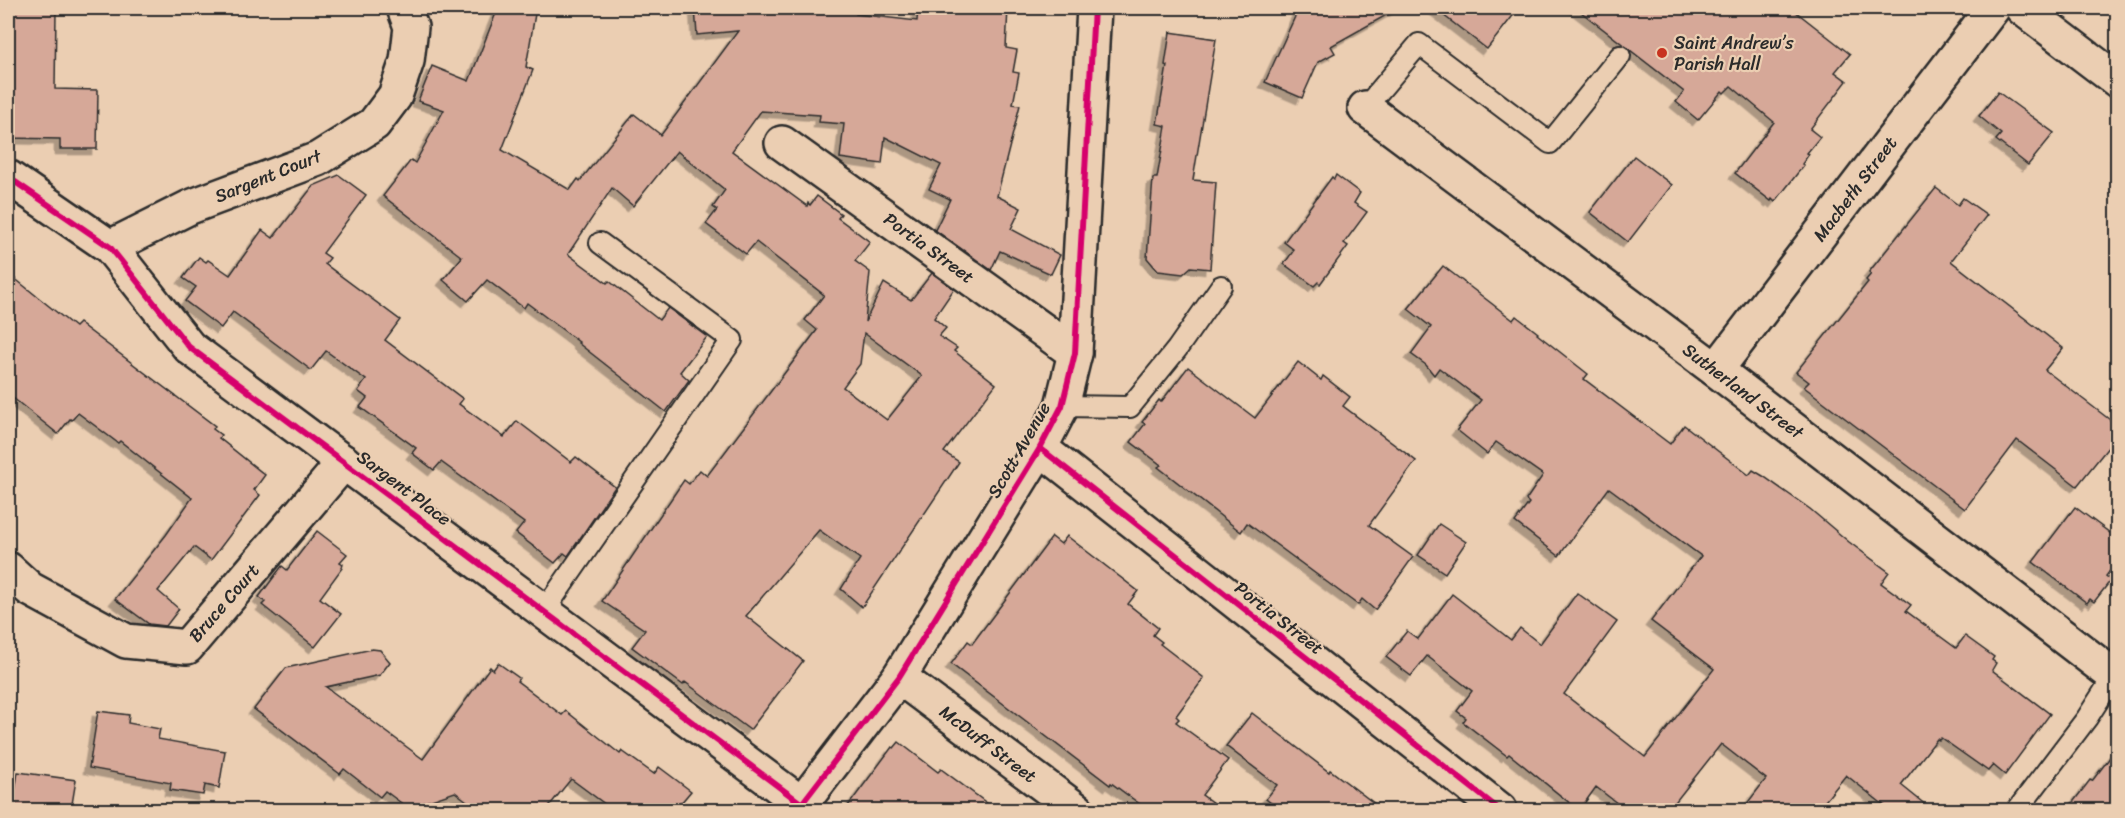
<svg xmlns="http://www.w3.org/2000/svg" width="2125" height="818" viewBox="0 0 2125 818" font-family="Sriracha,sans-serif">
<defs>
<filter id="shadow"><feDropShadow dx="-5.5" dy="5.5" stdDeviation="0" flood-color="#0004"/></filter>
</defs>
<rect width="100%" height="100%" fill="#ebceb2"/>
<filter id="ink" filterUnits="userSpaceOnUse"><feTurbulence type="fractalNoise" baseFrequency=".0167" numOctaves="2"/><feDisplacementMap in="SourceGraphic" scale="12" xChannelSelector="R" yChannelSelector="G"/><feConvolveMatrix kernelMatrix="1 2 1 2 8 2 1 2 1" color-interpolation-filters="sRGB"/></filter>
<g filter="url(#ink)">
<g fill="#d6a898" stroke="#2b2b2b" stroke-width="1.5" fill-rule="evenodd" filter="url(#shadow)">
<path d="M498,8H536L526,67L533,70L502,150L570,190L578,179L580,181L634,114L661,135L738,31L697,35L695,8H857L856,14L917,21L918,8H1008L1006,48L1017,50L1013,72L1019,73L1013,104L1020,105L997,196L1021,208L1011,229L1060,255L1051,274L1000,251L991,270L935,230L950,199L929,189L941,165L885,137L882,164L840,158L844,124L819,122L820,115L761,111L732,151L807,206L808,203L810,205L817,196L841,214L838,218L870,242L855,261L870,272L865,322L884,283L911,300L932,273L954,289L934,318L946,328L939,336L957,348L954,351L996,384L944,452L959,462L862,607L841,589L860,559L819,530L746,616L803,661L750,730L685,682L683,685L632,647L645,630L602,601L684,480L689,484L700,470L707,476L817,330L805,320L824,295L756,242L746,254L706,224L717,210L713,207L725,190L677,151L633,206L612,188L568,254L607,283L609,281L659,320L668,308L707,337L680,372L689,380L666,412L578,343L579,342L527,303L524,308L487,280L468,301L443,280L462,257L383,196L411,160L415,163L444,110L418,101L432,66L469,81ZM864,333L922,376L887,420L843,387L860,364Z"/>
<path d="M1299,8H1399L1331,46L1335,53L1318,62L1302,98L1265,82Z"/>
<path d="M1434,8H1519L1487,49Z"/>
<path d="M1576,8H1791L1850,54L1835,72L1847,81L1810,129L1820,137L1807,153L1809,154L1802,164L1804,165L1775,202L1772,199L1771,201L1735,173L1774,122L1731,86L1724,93L1722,91L1698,120L1676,102L1684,92Z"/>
<path d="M8,9L56,10L55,89L98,90L97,149H60V139L8,138Z"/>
<path d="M1170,32L1216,39L1193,180L1216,182L1210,269L1191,267L1183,274L1158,271L1147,258L1153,178H1157L1166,126L1157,124L1167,66L1165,65Z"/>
<path d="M1998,92L2054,133L2028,165L1996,140L2001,134L1979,116Z"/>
<path d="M1634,156L1672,185L1628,242L1590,212Z"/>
<path d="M339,175L366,195L323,253L330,258L325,264L400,320L385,340L463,399L459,404L504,437L517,421L571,462L576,457L615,487L568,556L564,553L555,563L516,533L524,523L441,462L434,470L412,453L416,448L360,407L367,398L358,391L366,380L326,351L311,370L233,312L221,328L185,301L196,287L183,278L199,257L206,262L208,260L230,275L262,230L273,238L313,186Z"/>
<path d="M1336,175L1360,193L1354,203L1367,212L1344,243L1348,246L1320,284L1318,282L1314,286L1284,264L1294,250L1284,242L1332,177L1334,179Z"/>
<path d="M1936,188L1958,205L1963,198L1987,215L1951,261L2063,348L2045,370L2118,426V435L2077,486L2017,440L1965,509L1804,387L1809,382L1796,372L1868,282L1866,280L1871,274L1869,272Z"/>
<path d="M1443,266L1513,320L1516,316L1538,333L1537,334L1588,374L1584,379L1670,444L1684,425L1749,475L1753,470L1763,476L1810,509L1849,542L1889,572L1881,583L1911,605L1906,611L1956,648L1965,636L1994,657L1992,660L1996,663L1992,670L2050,714L2005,775L1993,765L1988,771L1941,738L1939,740L1937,739L1901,785L1932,810H1890L1846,775L1818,810H1742L1766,779L1721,744L1669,810H1626L1596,787L1581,808L1578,807L1576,808L1509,754L1507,756L1463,722L1466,718L1457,711L1472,691L1427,656L1411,676L1386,657L1407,631L1418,639L1452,594L1511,640L1520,628L1540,644L1577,593L1617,622L1564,694L1645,757L1714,669L1651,621L1701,556L1609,488L1559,556L1515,522L1529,503L1526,500L1543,475L1496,442L1487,454L1457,430L1481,400L1439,368L1434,375L1426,365L1411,354L1431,327L1408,309Z"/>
<path d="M8,273L75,327L79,323L215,426L213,429L221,435L219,438L265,475L254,490L260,495L211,560L194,547L158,591L179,609L166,626L149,624L115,599L166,535L192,498L120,441L118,443L78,413L72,420L70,419L58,434L8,394Z"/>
<path d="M1298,362L1321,380L1323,376L1350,397L1343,406L1416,461L1369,525L1413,557L1375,610L1362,599L1358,605L1247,523L1241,532L1158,467L1161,465L1131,442L1145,424L1142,422L1159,400L1161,402L1188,367L1255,418Z"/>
<path d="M2075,507L2118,539V560L2106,576L2111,580L2094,602L2090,599L2087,603L2033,562Z"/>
<path d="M1439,524L1466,542L1445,573L1418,555Z"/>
<path d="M317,531L347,554L340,562L343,564L342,568L320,598L341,614L315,647L262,605L265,602L259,597L282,566L287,570Z"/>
<path d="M1067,536L1138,591L1128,604L1158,628L1153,635L1162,642L1160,644L1204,678L1176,716L1179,719L1176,722L1228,760L1202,795L1223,810H1148L1111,783L1110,785L951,664L968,641L972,644L1052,537L1061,544Z"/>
<path d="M372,649L380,650L390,662L380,675L326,687L423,759L490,667L493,670L498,663L519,678L517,681L562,715L566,711L620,754L622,751L654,774L659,767L691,791L675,810H613L571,779L546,810H479L455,792L408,808L385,791L380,797L344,769L340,774L254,709L286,668Z"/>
<path d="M98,711L129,715L128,723L160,729L158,739L225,751L219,788L205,785L203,795L170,790L171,783L89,768Z"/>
<path d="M1252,713L1329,772L1330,770L1383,810H1280L1266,799L1277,785L1226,746Z"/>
<path d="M899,742L938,772L941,769L996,810H845L892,747L894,748Z"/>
<path d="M2118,747V810H2067L2090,780L2092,781Z"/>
<path d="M18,772L76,780L71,810H12Z"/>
</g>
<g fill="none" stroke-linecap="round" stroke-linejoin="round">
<defs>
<g id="service">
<path d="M1365,108L1419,44L1550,143L1620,56"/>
<path d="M1062,406L1130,407L1177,349L1221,286"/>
<path d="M544,611L732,340L600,243"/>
<path d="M2018,809L2087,718L2114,676"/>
</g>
<g id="minor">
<path d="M2022,8L2118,81"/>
<path d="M1365,108L1716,370L2118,679"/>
<path d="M782,143L1075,353"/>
<path d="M8,177L110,247L189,347L802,804"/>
<path d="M110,247L190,207L318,159L374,124L395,96L407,61L411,27L404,8"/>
<path d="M1716,370L1993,8"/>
<path d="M8,569L30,589L126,641L187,647L344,462"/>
<path d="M899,677L1077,810"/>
</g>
<g id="tertiary">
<path d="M1040,448L1500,810"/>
<path d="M797,810L899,677L1040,448L1062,406L1075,353L1094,8"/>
</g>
</defs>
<use href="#service" stroke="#2b2b2b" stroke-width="24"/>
<use href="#minor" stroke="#2b2b2b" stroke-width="38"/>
<use href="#tertiary" stroke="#2b2b2b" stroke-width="38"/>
<use href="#service" stroke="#ebceb2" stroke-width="20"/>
<use href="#minor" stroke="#ebceb2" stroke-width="33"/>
<use href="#tertiary" stroke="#ebceb2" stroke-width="33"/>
<defs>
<g id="cycleway">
<path d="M8,177L110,247L189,347L802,804"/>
<path d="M1040,448L1500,810"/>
<path d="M797,810L899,677L1040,448L1062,406L1075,353L1094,8"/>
</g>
</defs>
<use href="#cycleway" stroke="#ebceb2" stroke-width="10"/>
<use href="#cycleway" stroke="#d6006c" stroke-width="6"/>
</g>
</g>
<circle fill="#c8321e" stroke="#ebceb2" stroke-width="2" cx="1662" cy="53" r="6"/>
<g text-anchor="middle" stroke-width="4.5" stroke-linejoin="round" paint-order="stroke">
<g font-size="18" fill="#2b2b2b" stroke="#ebceb2" text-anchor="start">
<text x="1674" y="49">Saint Andrew’s<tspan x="1674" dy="21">Parish Hall</tspan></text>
</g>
<g font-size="18" fill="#2b2b2b" stroke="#ebceb2">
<text transform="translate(268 176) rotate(-22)" y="6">Sargent Court</text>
<text transform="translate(1855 189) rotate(-53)" y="6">Macbeth Street</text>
<text transform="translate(929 248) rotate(36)" y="6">Portia Street</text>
<text transform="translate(1743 391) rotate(37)" y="6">Sutherland Street</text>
<text transform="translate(1019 450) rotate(-60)" y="6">Scott Avenue</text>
<text transform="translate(404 488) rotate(37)" y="6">Sargent Place</text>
<text transform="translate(224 603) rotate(-49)" y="6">Bruce Court</text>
<text transform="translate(1279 618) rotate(38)" y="6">Portia Street</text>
<text transform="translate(988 744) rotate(37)" y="6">McDuff Street</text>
</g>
</g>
<rect width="2125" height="818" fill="none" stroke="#ebceb2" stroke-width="30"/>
<rect x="15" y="15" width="2095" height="788" fill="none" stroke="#2b2b2b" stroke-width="2" filter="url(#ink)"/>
</svg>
